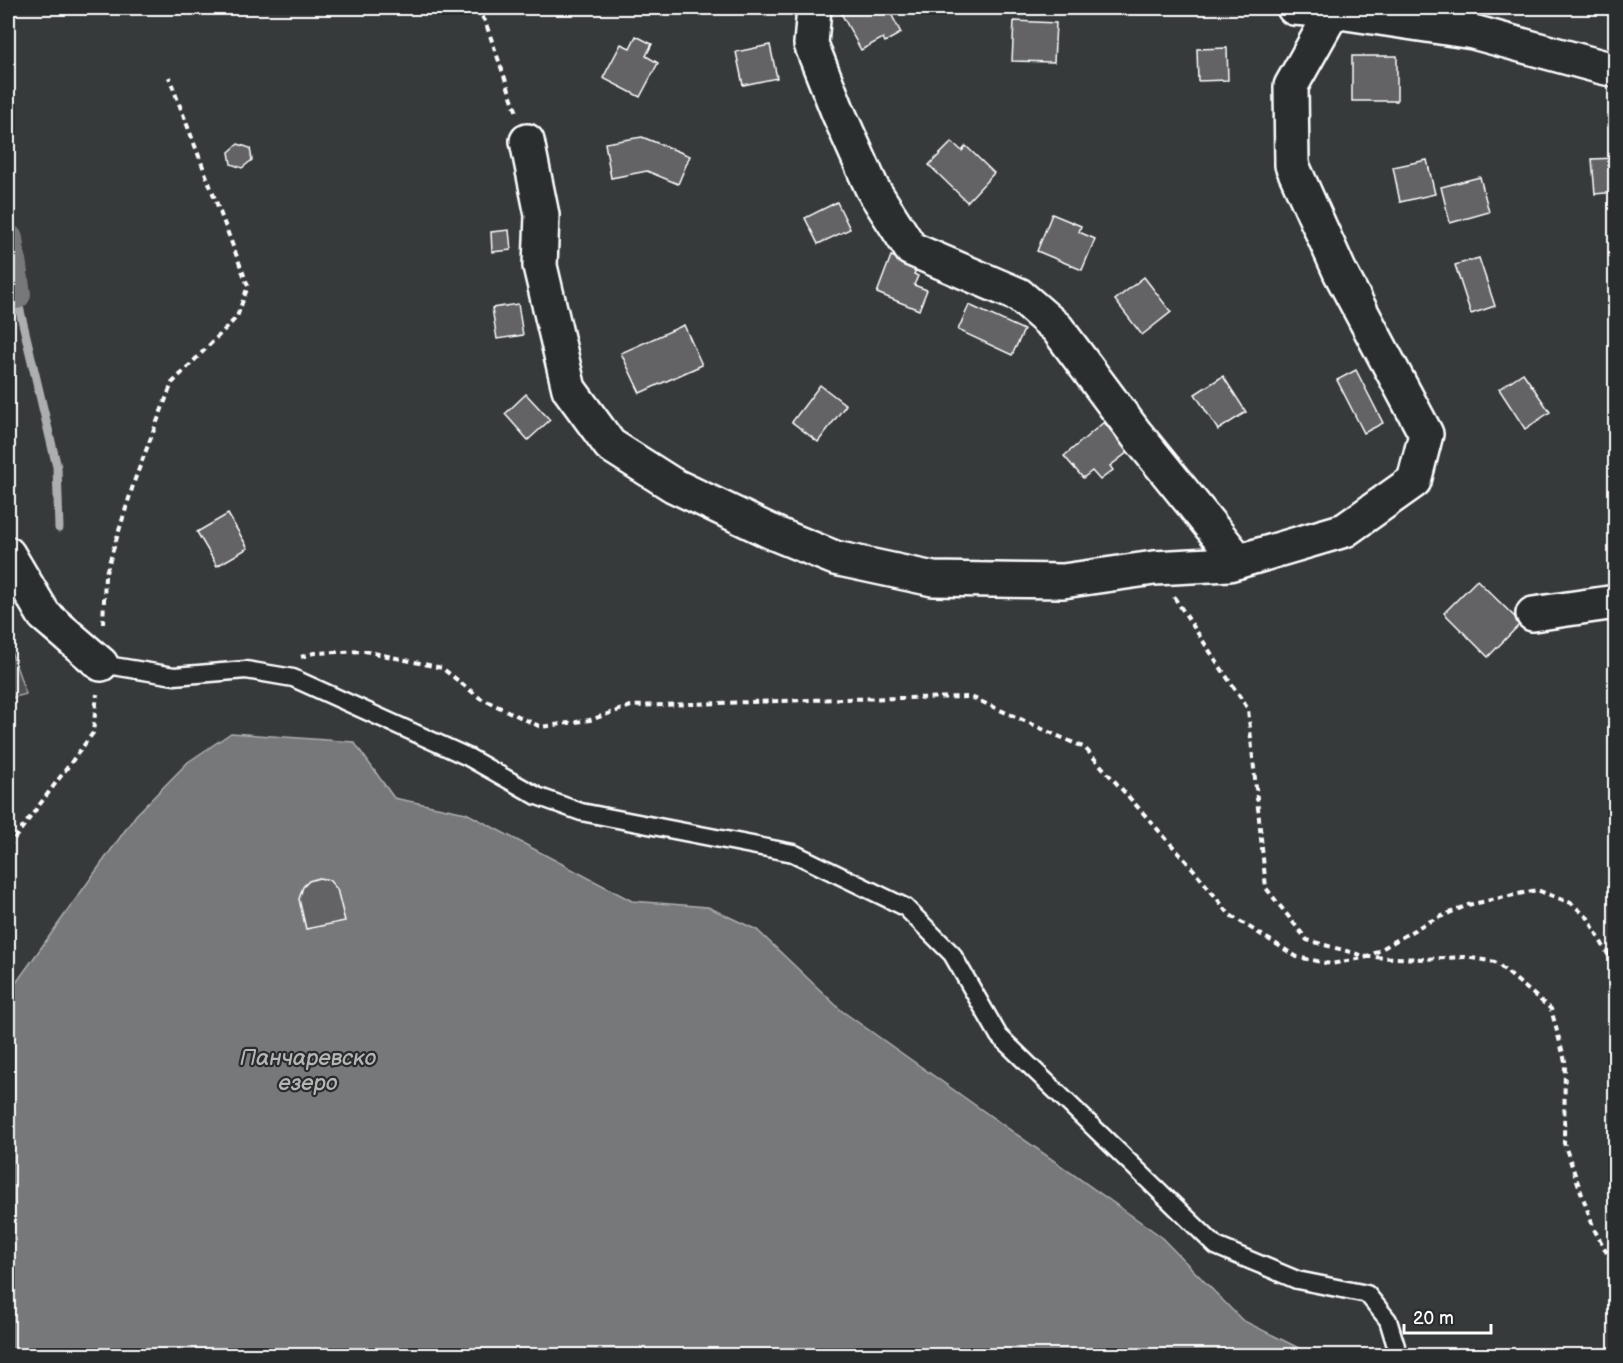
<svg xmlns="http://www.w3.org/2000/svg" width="1623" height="1363" viewBox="0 0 1623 1363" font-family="'Balsamiq Sans',sans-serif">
<rect width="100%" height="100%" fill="#373a3b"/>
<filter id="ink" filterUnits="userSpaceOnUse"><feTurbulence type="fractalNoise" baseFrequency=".0167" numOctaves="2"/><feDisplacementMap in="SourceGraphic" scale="12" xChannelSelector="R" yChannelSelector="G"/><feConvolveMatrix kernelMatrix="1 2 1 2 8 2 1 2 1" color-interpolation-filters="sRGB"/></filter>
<g filter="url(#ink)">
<path fill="#505354" stroke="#a8a9aa" stroke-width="1.5" d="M8,643L26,694L8,699Z"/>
<path fill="#767879" stroke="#adaeaf" stroke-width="1.5" d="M231,733L354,742L394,798L466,813L632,901L708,907L757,930L842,1011L1159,1235L1242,1320L1313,1355L8,1356V994L136,815L188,762Z"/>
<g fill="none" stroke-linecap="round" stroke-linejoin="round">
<path stroke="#adaeaf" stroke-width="9" d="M16,294L57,467L59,528"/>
<path stroke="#767879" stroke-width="30" d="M8,239L16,294"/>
</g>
<g fill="#636465" stroke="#fff" stroke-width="1.5">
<path d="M850,8H888L901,33L885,42L883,38L861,50L841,13Z"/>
<path d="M1014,21L1056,23L1054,62L1012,61Z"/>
<path d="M636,36L652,44L646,56L658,63L640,97L603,78L621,44L630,48Z"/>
<path d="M770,45L777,78L743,85L736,52Z"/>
<path d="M1227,48L1228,80L1198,81L1197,49Z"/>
<rect x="1352" y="56" width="45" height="45"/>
<path d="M642,137L690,156L678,184L647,171L611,178L605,143Z"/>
<path d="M952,142L962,151L966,146L994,173L967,202L929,165Z"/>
<path d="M238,144L250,148L252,160L242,168L231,164L229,152Z"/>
<path d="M1616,158V192L1595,194L1592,159Z"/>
<path d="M1427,160L1435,194L1400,202L1393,167Z"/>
<path d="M1480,177L1489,212L1450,223L1441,187Z"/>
<path d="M837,202L850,229L818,244L805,218Z"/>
<path d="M1052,214L1081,226L1079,232L1095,239L1082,270L1037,251Z"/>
<path d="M509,230L511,250L492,252L491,232Z"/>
<path d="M891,256L918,266L914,274L918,276L914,285L927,290L919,310L877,293Z"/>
<path d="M1479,258L1495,306L1471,314L1455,265Z"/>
<path d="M1144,277L1171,312L1142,335L1115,300Z"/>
<path d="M518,304L523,335L497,339L492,308Z"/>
<path d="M969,305L1024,330L1012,355L958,330Z"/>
<path d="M684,325L702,365L640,393L621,353Z"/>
<path d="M1356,370L1383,423L1364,433L1337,380Z"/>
<path d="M1523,373L1550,412L1525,429L1499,389Z"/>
<path d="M1223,376L1246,412L1218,430L1195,394Z"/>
<path d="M820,385L846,405L818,442L792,422Z"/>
<path d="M526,394L550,420L528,440L505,414Z"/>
<path d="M1104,422L1128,452L1110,466L1113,470L1100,480L1092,471L1083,478L1064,456Z"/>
<path d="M228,514L248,548L217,566L197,532Z"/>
<path d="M1477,580L1521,623L1488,657L1444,613Z"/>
<path d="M319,878L329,880L337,889L345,921L306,929L299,899L303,887L309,881Z"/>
</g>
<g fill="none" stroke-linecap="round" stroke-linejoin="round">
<defs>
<path id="service" d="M101,664L174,676L246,670L293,678L468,757L537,796L581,812L793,853L905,907L952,954L999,1036L1216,1246L1297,1280L1367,1294L1388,1320L1399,1356"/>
<g id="minor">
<path d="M814,8L811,44L838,112L872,188L911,249L1019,295L1057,328L1136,434L1239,561"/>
<path d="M1294,8L1333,11L1473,32L1602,67L1616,70"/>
<path d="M527,141L542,215L540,266L569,389L610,445L673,485L776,534L835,558L933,579L1063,581L1154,568L1229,564L1345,530L1414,481L1426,434L1340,272L1292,165L1291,86L1333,11"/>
<path d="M1533,614L1616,602"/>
</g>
<path id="tertiary" d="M8,554L44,615L101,664"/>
</defs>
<use href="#service" stroke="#fff" stroke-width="21"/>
<use href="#minor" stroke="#fff" stroke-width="38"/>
<use href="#tertiary" stroke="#fff" stroke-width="38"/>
<g stroke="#fff" stroke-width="4" stroke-dasharray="6 4.5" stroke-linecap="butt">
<path d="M476,8L485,21L517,113"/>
<path d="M1174,597L1248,709L1266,888L1307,940L1368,957L1424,959L1465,957L1495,962L1551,1009L1565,1061L1564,1143L1594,1229L1616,1270"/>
<path d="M103,624L105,576L135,479L172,383L237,317L248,286L169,77"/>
<path d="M301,657L314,653L365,651L442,668L480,698L541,727L590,720L631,706L840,699L971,697L1085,748L1194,870L1230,915L1297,957L1331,964L1368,957L1426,923L1468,905L1537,890L1571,903L1588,918L1616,969"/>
<path d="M8,847L93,733L97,694"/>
</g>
<use href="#service" stroke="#2a2d2e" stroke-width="16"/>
<use href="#minor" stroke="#2a2d2e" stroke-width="33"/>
<use href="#tertiary" stroke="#2a2d2e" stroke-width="33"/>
</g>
</g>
<g text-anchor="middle" stroke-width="4.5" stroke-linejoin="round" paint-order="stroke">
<g font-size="22" font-style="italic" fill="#b4b5b5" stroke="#2a2d2e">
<text x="308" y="1065">Панчаревско<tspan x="308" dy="25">езеро</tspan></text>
</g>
</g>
<rect width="1623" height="1363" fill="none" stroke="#2a2d2e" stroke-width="30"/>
<rect x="15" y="15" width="1593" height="1333" fill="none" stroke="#fff" stroke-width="2" filter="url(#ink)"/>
<path d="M1404 1324v9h87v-9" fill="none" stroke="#ffffff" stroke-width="3"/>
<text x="1413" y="1324" font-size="18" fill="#ffffff" stroke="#2a2d2e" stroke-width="4.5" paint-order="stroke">20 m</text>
</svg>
